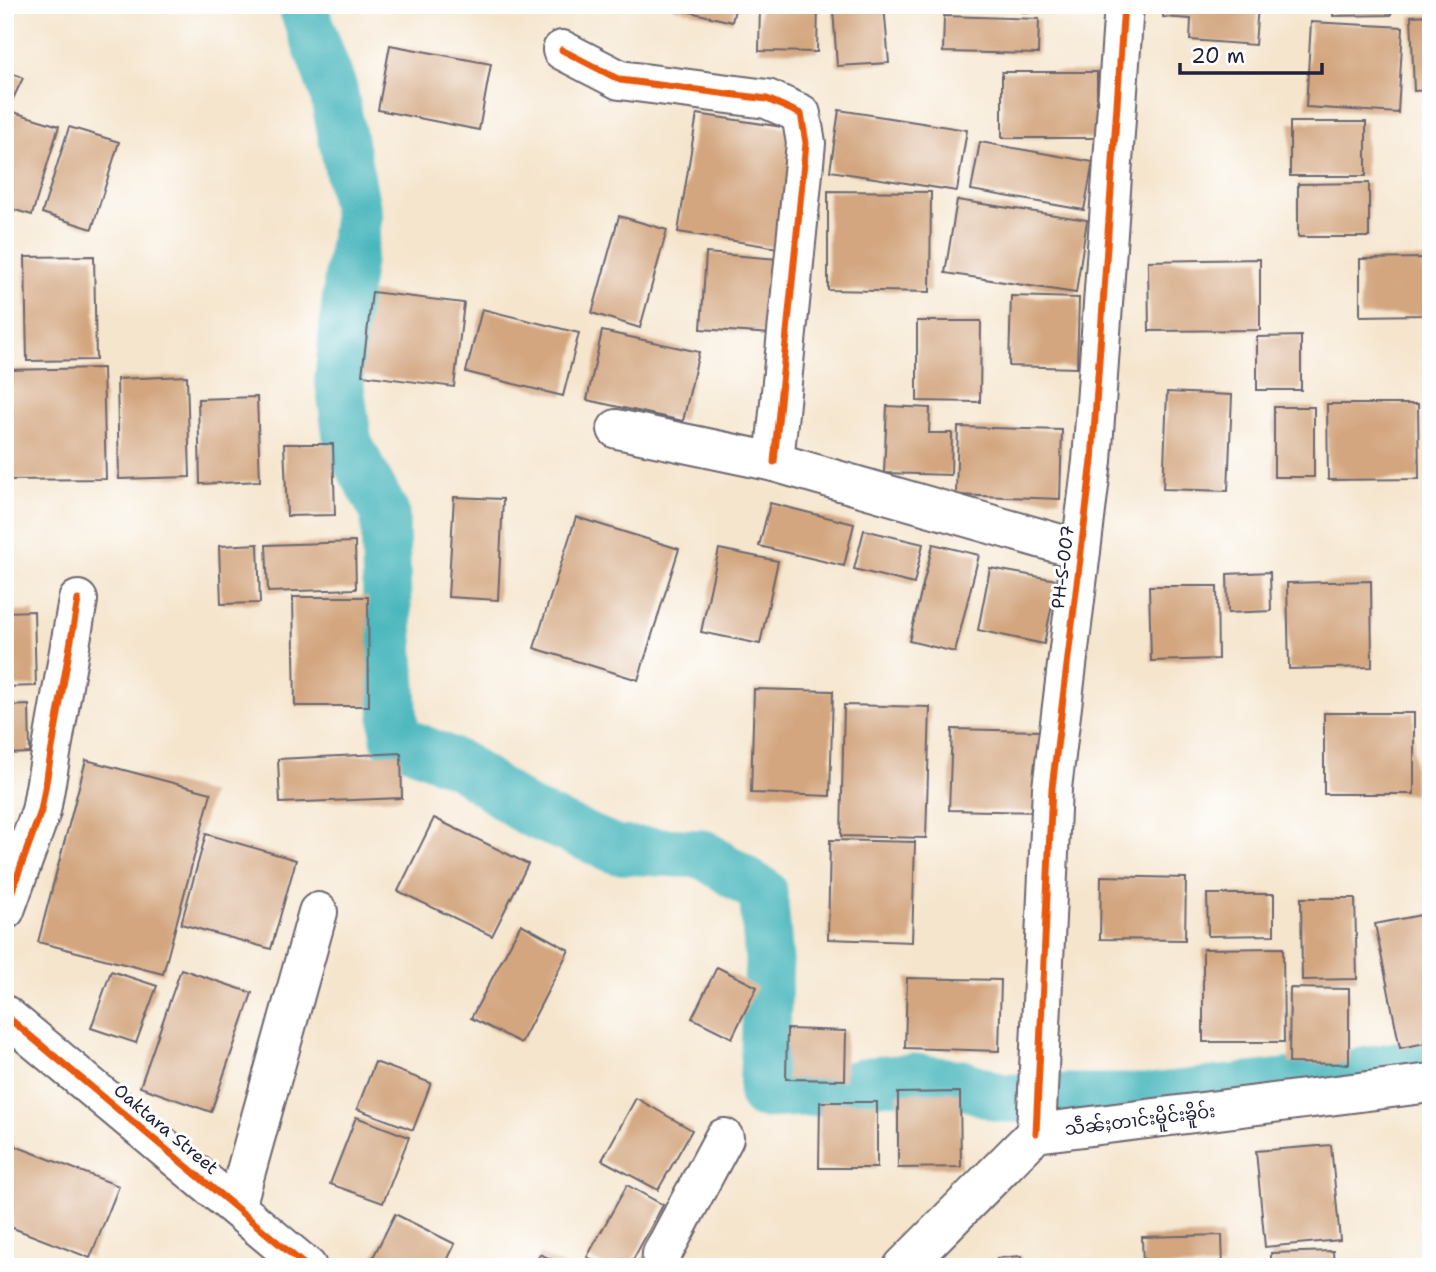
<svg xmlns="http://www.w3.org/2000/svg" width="1436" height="1272" viewBox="0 0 1436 1272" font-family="'Shantell Sans','Noto Sans Myanmar',sans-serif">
<rect width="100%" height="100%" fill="#fff"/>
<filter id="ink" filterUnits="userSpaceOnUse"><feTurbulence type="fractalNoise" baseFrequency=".0143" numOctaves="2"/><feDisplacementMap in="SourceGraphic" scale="14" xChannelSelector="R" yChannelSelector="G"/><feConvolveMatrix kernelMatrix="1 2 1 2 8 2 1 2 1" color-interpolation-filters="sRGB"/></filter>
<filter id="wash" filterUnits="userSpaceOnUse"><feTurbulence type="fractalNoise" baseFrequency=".00686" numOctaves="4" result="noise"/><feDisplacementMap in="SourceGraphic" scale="28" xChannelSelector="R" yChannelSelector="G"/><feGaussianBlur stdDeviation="1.57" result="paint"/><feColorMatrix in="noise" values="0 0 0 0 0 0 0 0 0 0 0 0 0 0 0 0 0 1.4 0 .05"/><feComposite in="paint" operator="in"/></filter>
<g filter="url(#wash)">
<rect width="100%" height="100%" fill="#f5e5cd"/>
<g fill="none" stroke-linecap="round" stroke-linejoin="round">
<path stroke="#46b6bc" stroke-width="49" d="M302,5L333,89L358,217L348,281L339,379L348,444L385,513L387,606L395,738L462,766L528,812L617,850L703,854L763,892L769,960L763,1094L830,1091L870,1081L915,1078L962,1084L1001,1098H1149L1329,1078L1431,1060"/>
</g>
<g id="blocks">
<g fill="#d3a67f">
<path d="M673,5H736L732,22L673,8Z"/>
<path d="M760,5H818L817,52L759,51Z"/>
<path d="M884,5L889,63L837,66L833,9Z"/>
<path d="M1023,5H1111V11L1023,12Z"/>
<path d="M1163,5H1258L1255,45L1190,40L1191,19L1163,17Z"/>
<path d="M1333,5H1391V15L1333,16Z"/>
<path d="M1431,15V90L1414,91L1411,16Z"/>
<path d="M944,16L1039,19L1038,54L943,52Z"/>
<path d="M1311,22L1403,27L1398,113L1306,107Z"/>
<path d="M390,45L491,64L479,130L378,110Z"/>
<path d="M5,70L23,78L5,115Z"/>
<rect x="1002" y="72" width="95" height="66"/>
<path d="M839,110L967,130L957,191L830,171Z"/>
<path d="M10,111L59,126L32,215L5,207V126Z"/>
<path d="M697,114L796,129L778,248L678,232Z"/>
<rect x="1290" y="122" width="76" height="54"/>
<path d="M69,127L119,142L92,229L42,213Z"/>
<path d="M980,142L1093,162L1084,210L971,190Z"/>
<path d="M1369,183V237H1298V184Z"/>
<path d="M828,191L931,192L930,292L828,290Z"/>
<path d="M957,200L1087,220L1076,293L945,273Z"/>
<path d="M619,216L667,230L640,328L592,313Z"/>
<path d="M706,253L778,259L772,334L701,329Z"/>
<path d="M94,256L96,360L27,361L25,257Z"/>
<path d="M1424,258V315L1360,316V259Z"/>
<path d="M1260,259V330L1149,331L1148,261Z"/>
<path d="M372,292L464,303L454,387L362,375Z"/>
<path d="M1011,296L1079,298L1077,368L1009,366Z"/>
<path d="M482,309L579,333L563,396L466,372Z"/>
<path d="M917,321H981L980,402L917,401Z"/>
<path d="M602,331L699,352L683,421L587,400Z"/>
<path d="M1301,336V390H1257V337Z"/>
<path d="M103,368L106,479L5,480V370Z"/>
<path d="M187,376L190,477L119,479L117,379Z"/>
<path d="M1167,392L1232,395L1228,491L1163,489Z"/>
<path d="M257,397L260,481L200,484L198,399Z"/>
<path d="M1327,404H1418L1419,479L1328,480Z"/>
<path d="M887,406L930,408L929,433H952L951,475L884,473Z"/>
<rect x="1274" y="407" width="40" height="70"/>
<path d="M958,427L1062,430L1060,499L956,495Z"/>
<path d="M284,444H333L335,515L287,516Z"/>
<path d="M454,497L503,499L498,600L448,597Z"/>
<path d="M770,503L854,524L844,566L759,546Z"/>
<path d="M576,517L679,549L638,680L534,648Z"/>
<path d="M864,530L923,544L914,584L854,569Z"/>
<path d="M355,542L356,589L268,592L266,545Z"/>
<path d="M258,544L260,603L221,604L219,546Z"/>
<path d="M933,544L979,555L955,652L909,641Z"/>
<path d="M719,549L778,561L760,644L701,632Z"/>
<path d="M990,568L1057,580L1044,644L978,630Z"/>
<path d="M1270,572L1271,611L1228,613L1227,574Z"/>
<path d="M1371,581L1372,667L1289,669L1287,583Z"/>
<path d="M1149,586H1217L1218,659L1151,661Z"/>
<path d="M293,597H368L369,706H295Z"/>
<path d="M34,611L36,686L5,687V612Z"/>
<path d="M754,689L833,691L830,796L751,793Z"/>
<path d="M29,705L30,753L5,754V706Z"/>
<path d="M844,705L930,707L926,838L841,836Z"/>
<rect x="1324" y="713" width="90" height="81"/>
<path d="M952,729L1041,731L1038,812L949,810Z"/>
<path d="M401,753L402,798L280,803L278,759Z"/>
<path d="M86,760L211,793L163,974L38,942Z"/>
<path d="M434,818L528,864L492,936L398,891Z"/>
<path d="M206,834L296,860L271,949L181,924Z"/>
<path d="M830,840L915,842L912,942L828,939Z"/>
<path d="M1101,876L1186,878L1185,940L1100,939Z"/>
<path d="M1207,894H1274V935L1208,936Z"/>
<path d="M1301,898H1355L1357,979L1302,980Z"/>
<path d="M1431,913V1042L1400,1048L1375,924Z"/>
<path d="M521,924L569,950L521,1043L471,1018Z"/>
<path d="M1283,948L1284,1042H1203V949Z"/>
<path d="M717,967L757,987L732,1038L692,1018Z"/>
<path d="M181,969L252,993L211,1112L140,1087Z"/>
<path d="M111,971L157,986L136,1043L91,1028Z"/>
<path d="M907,978L1001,980L999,1051L905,1048Z"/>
<path d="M1290,988L1349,989V1064L1289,1063Z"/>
<path d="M787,1029L846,1031L845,1080L786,1079Z"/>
<path d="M375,1062L431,1083L413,1130L357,1109Z"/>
<path d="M960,1092L961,1167L898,1168V1093Z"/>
<path d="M636,1098L692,1130L658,1190L602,1160Z"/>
<path d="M820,1102H877V1168H819Z"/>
<path d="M356,1117L409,1137L383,1203L330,1184Z"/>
<path d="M5,1142L119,1186L90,1258L5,1225Z"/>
<path d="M1331,1145L1340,1240L1265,1247L1256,1151Z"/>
<path d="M627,1185L663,1205L629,1267H606L587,1257Z"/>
<path d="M395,1214L455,1244L444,1267H368Z"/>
<path d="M1222,1235L1223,1267H1143L1142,1237Z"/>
<path d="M1333,1251L1334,1267H1271V1253Z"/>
<path d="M540,1254L566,1267H534Z"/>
<path d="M1021,1256V1267H997V1258Z"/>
<rect x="1036" y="1264" width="65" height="3"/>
</g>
</g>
</g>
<g filter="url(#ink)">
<use href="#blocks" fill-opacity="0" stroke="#6c666e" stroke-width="2"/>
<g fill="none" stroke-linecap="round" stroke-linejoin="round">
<defs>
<g id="minor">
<path d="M562,50L620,80L767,99L801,114L806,143L774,462"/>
<path d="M617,429L774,462L1081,550"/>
<path d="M5,910L41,811L78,600"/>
<path d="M5,1015L307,1267"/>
<path d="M1036,1133L1052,788L1092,461L1124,5"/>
<path d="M236,1207L318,912"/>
<path d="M661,1267L662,1254L724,1138"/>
<path d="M903,1267L1036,1133L1431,1083"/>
</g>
</defs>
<use href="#minor" stroke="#6c666e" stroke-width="42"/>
<use href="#minor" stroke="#fff" stroke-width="38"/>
<defs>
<g id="cycleway">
<path d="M562,50L620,80L767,99L801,114L806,143L774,462"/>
<path d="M5,910L41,811L78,600"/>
<path d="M5,1015L307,1267"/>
<path d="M1036,1133L1052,788L1092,461L1124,5"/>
</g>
</defs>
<use href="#cycleway" stroke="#fff" stroke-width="11"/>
<use href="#cycleway" stroke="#e8590c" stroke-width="7"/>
</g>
</g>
<g text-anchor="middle" stroke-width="6" stroke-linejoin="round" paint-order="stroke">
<g font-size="18" fill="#22223b" stroke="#fff">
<text transform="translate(1063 567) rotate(-83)" y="6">PH-S-007</text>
<text transform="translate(1140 1120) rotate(-7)" y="6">သဵၼ်ႈတၢင်းမိူင်းၶိူဝ်း</text>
<text transform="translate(166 1129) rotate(40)" y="6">Oaktara Street</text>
</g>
</g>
<rect width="1436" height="1272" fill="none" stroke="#fff" stroke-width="28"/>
<path d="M1180 63v10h142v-10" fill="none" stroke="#22223b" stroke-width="3.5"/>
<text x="1191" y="63" font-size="21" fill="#22223b" stroke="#ffffff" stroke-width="5" paint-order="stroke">20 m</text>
</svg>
